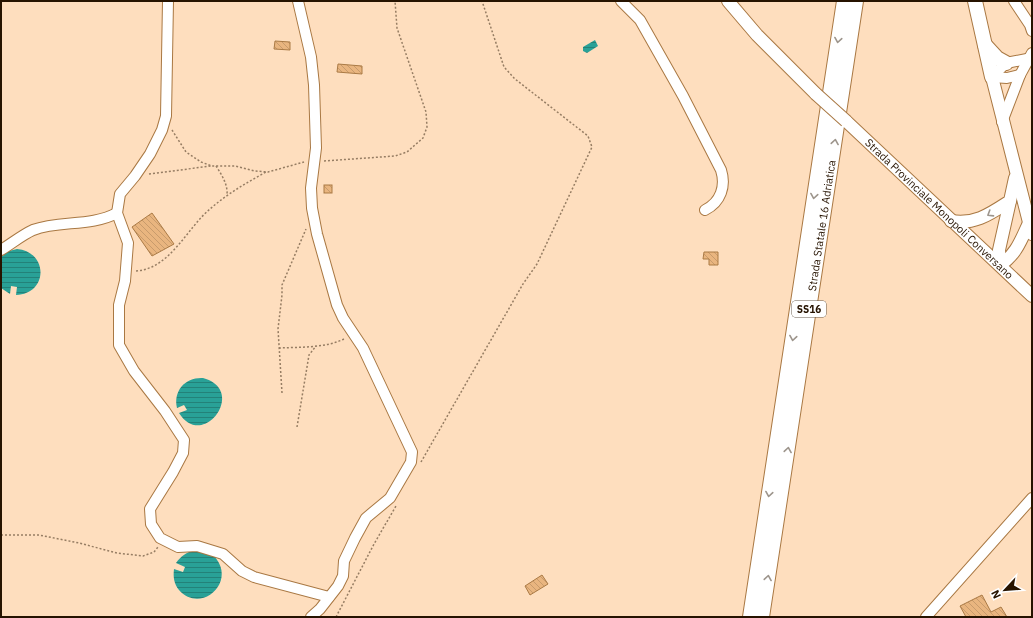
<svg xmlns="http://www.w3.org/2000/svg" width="1033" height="618" viewBox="0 0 1033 618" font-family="'IBM Plex Sans',sans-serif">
<defs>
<pattern id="water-rules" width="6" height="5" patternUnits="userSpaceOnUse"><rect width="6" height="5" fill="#29a197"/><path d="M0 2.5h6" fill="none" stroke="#238279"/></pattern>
<pattern id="building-back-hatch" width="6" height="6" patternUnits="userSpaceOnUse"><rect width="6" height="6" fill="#e9b57f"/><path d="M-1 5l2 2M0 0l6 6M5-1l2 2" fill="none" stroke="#c89b6c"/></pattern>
</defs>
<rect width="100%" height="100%" fill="#fedebe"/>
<g fill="url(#water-rules)">
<path d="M595,40L598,46L587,53L583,51V47Z"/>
<path d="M17,249C49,252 48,294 16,295L17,287L11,286L10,294L1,288V257L9,251Z"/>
<path d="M203,378C248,390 203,451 179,413L187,410L184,405L177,408C173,390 186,377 203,378Z"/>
<path d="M194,550L213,555C239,581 201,615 179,590C174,584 173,577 174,569L183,572L185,567L176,563C181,556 186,553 194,550Z"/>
</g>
<g fill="url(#building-back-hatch)" stroke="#aa7a45">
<path d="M275,41L290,42V50L274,49Z"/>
<path d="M338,64L362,66V74L337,72Z"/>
<rect x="324" y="185" width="8" height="8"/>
<path d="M152,213L174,244L152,256L132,227Z"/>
<path d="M704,252H718V265H709V259H703Z"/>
<path d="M542,575L548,584L530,595L525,586Z"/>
<path d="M982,595L991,612L1001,607L1007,617H966L960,606Z"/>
</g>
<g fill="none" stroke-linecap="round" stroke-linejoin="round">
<defs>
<g id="minor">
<path d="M168,1L166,116L162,130L150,154L135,176L120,194L117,213L128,243L125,281L119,305V345L134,371L165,411L184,440L183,453L173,472L150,509L151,524L160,538L178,547L197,546L223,554L242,571L254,577L329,597"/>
<path d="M298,1L311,57L314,85L316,148L311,188L312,208L317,234L337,305L343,318L363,348L412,452L411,462L390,498L366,518L355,538L344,561L343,576L338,586L320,609L311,617"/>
<path d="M621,1L640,20L683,96L721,170C726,186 721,202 705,210"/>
<path d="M1014,1L1030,25L1032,31"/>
<path d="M992,77L1006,63L1027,59"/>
<path d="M992,77L1007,78L1020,75"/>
<path d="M1002,122L1020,75L1032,53"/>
<path d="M1,250C11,244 22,235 33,230C60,220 90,227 117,213"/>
<path d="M926,617L1032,498"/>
</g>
<g id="major">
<path d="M728,1L757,35L816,94"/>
<path d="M992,77L1032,234"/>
<path id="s1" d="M846,121L1032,296"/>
<path d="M951,221C975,225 990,214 1010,201L1015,178"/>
<path d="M1000,265L999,250L1010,201"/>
<path d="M1000,265C1016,255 1021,240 1029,223"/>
</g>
<g id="highway">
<path d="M975,1L992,77"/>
<path d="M985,45L997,58L1006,63"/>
<path d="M750,617L844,1"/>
<path id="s2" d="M762,617L856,1"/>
</g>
</defs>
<use href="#minor" stroke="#a97843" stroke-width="12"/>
<use href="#major" stroke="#a97843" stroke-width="14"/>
<use href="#highway" stroke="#a97843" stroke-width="16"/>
<g stroke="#967d63" stroke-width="1.5" stroke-dasharray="2 2" stroke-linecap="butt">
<path d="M172,130L186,152L201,162L212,166H235L255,171L268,172L304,162"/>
<path d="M324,161L395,156L407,152L423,138L427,127L426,112L397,28L395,1"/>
<path d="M216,166C222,175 228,185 227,195"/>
<path d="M149,174L211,166"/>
<path d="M136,271C170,269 187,228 210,209C227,194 246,183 266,172"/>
<path d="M279,348C300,347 326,348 344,339"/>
<path d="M282,393L278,329L282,295V285L306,229"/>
<path d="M297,427L309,355L316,346"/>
<path d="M421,462L523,284L537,264L592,147L588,136L515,79L504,67L482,1"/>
<path d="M1,535H39L79,543L117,553L143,556L154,552L158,547"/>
<path d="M336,617L374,544L396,506"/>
</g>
<use href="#minor" stroke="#fff" stroke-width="10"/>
<use href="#major" stroke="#fff" stroke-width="12"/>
<use href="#highway" stroke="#fff" stroke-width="14"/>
<defs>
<path id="major-bridge" d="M816,94L846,121"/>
</defs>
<use href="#major-bridge" stroke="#a97843" stroke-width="14" stroke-linecap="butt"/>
<use href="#major-bridge" stroke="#fff" stroke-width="12"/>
</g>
<defs><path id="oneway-chevron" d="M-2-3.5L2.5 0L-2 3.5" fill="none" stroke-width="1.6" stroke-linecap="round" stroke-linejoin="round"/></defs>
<g stroke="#9d958c">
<use href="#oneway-chevron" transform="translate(838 40) rotate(99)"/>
<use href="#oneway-chevron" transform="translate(835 142) rotate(-81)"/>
<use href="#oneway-chevron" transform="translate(814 196) rotate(99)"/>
<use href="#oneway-chevron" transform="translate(990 214) rotate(148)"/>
<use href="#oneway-chevron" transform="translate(793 338) rotate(99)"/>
<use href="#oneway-chevron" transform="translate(788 450) rotate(-81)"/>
<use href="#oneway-chevron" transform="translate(769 494) rotate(99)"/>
<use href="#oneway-chevron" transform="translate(768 578) rotate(-81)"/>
</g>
<g text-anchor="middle" stroke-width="3" stroke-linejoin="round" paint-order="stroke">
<rect fill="#fff" stroke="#675a4c" stroke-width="1" x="792" y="301" width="34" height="16" rx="3"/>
<g font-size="10" font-weight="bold" fill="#261300">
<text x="809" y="313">SS16</text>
</g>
<g font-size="11" fill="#261300" stroke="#fff">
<text dy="4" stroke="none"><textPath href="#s1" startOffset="128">Strada Provinciale Monopoli Conversano</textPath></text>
<text dy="4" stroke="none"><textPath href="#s2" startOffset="396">Strada Statale 16 Adriatica</textPath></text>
</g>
</g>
<rect width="1033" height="618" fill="none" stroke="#261300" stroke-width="4"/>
<g transform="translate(1005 590) rotate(244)" stroke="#ffffff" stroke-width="3" paint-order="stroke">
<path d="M0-3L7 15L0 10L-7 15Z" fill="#261300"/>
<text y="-6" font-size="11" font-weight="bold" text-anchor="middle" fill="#261300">N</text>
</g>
</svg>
